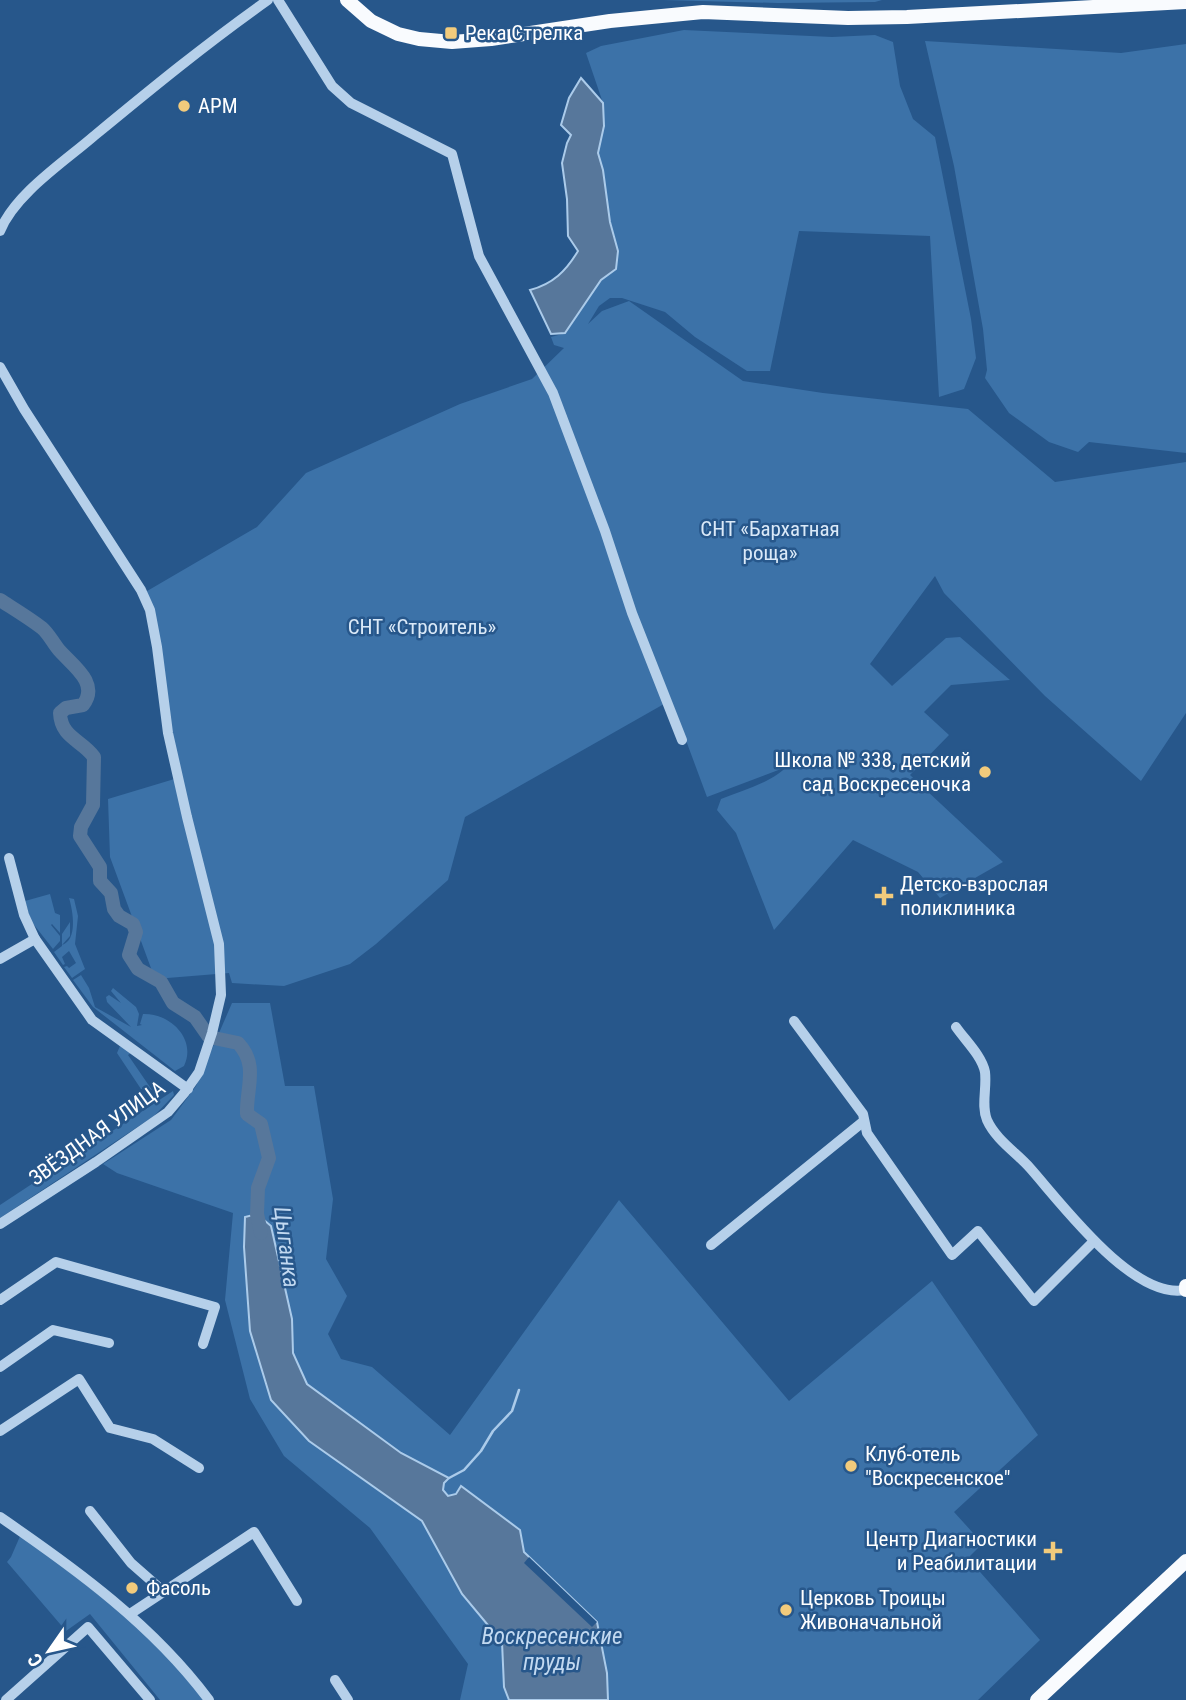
<svg xmlns="http://www.w3.org/2000/svg" width="1186" height="1700" viewBox="0 0 1186 1700" font-family="'Roboto Condensed',sans-serif">
<rect width="100%" height="100%" fill="#27578b"/>
<g fill="#3c72a8">
<path d="M663,0H882L875,2L778,3Z"/>
<path d="M684,30L832,37L875,35L893,42L900,86L913,119L935,137L971,319L976,358L964,389L939,397L930,236L799,231L770,371H747L695,337L665,312L622,298H610L599,306L588,324L602,311L629,301L743,381L823,393L968,409L1055,482L1186,462V713L1141,781L1045,696L944,593L935,576L870,664L892,686L946,638L960,637L1010,680L951,685L924,712L949,735L910,775L1003,862L940,898L918,872L853,840L774,930L736,833L717,810L721,799C747,788 781,781 796,755L781,769L707,797L671,700L465,817L448,880L376,944L350,964L284,986L232,983L229,973L155,979L110,857L108,799L181,777L142,594L257,527L306,473L460,404L532,379L564,348L554,345L551,337L566,333L601,280L616,269L618,251L610,222L603,170L598,153L604,126L603,103L586,53L601,46Z"/>
<path d="M925,41L1121,53L1186,44V453L1089,442L1078,452L1049,442L1009,413L985,378L987,370L983,329L954,166Z"/>
<path d="M50,894L55,913L60,915V933L52,924L51,925L60,936V941L53,949L31,921L25,901Z"/>
<path d="M69,898L74,899L78,916L75,944L85,969L72,978L64,967L67,966L69,968L76,963L69,951L62,957L65,964L63,965L54,952L62,946V934L70,922V936L62,945C78,940 73,911 69,898Z"/>
<path d="M81,975L89,988L95,1007L131,1027L107,1002L106,997L109,995L121,1003L111,991L113,988L136,1007L139,1014L137,1026L142,1025L140,1024L143,1014C170,1013 197,1039 184,1066L175,1071L93,1007L73,980Z"/>
<path d="M232,1003H270L285,1086H314L333,1199L326,1259L347,1296L328,1334L341,1359L372,1367L450,1435L619,1200L789,1401L932,1281L1038,1435L954,1512L974,1534L972,1537L980,1546L970,1556L973,1564L1040,1640L978,1700H460L468,1664L370,1528L284,1456L250,1399L225,1300L233,1213L117,1173L103,1164L171,1120L196,1086Z"/>
<path d="M120,1046L132,1052L128,1055L152,1090L141,1089L117,1053Z"/>
<path d="M173,1091L174,1095L154,1116L0,1218V1205Z"/>
<path d="M21,1534L141,1628L206,1700H160L90,1614L66,1631L7,1562L11,1557Z"/>
</g>
<g fill="#57779b" stroke="#abcbea" stroke-width="2">
<path d="M581,78L603,103L604,126L598,153L603,170L610,222L618,251L616,269L601,280L565,333L551,334L530,290C553,284 566,271 578,251L568,236L567,199L562,163L567,143L571,135L561,125L569,98Z"/>
<path d="M257,1214L271,1226L292,1319L293,1353L307,1384L401,1453L449,1478L444,1483L443,1490L448,1496L456,1494L461,1486L520,1530L524,1552L597,1622L607,1673L608,1700H509L504,1687L502,1642L462,1594L422,1521L309,1441L271,1400L250,1331L244,1247L245,1217Z"/>
</g>
<path fill="#27578b" d="M529,1557L597,1622L592,1627L524,1563Z"/>
<g fill="none" stroke-linecap="round" stroke-linejoin="round">
<path stroke="#abcbea" stroke-width="2.5" d="M449,1478L464,1470L481,1451L493,1431L512,1411L519,1390"/>
<path stroke="#57779b" stroke-width="14" d="M0,600C14,609 29,618 42,628C49,634 53,643 59,650C72,665 100,683 83,705L66,708L60,713C61,738 82,740 94,757L93,805L81,827L80,836L100,867V881L111,893L114,909L119,916L133,924L136,932L129,955L138,969L161,982L173,1003L195,1017L209,1037L238,1043C259,1065 246,1088 247,1114L261,1124L269,1158L258,1188L257,1214L261,1233"/>
<g stroke="#b6d0ea" stroke-width="10">
<path d="M278,0L332,86L351,103L452,154L479,256L553,393L605,531L632,613L682,740"/>
<path d="M0,231C15,194 64,162 94,136C151,89 207,43 268,0"/>
<path d="M0,367L24,409L141,590L150,610L157,647L168,733L187,817L219,944L221,995L212,1033L199,1072L185,1092L168,1112L96,1162L0,1224"/>
<path d="M9,858L24,915L35,939"/>
<path d="M0,959L35,939L92,1020L188,1089"/>
<path d="M794,1021L863,1114L867,1133L952,1255L978,1231L1034,1301L1094,1241"/>
<path d="M956,1027C965,1040 982,1056 985,1072C987,1088 981,1106 987,1120C996,1140 1017,1153 1030,1168C1062,1204 1133,1300 1185,1290"/>
<path d="M711,1245L864,1121"/>
<path d="M0,1300L56,1262L215,1307L203,1344"/>
<path d="M0,1367L53,1330L109,1343"/>
<path d="M0,1431L79,1379L110,1428L153,1439L199,1468"/>
<path d="M90,1511L131,1563L164,1592"/>
<path d="M0,1517C76,1569 153,1625 209,1700"/>
<path d="M130,1614L254,1532L297,1601"/>
<path d="M335,1680L348,1700"/>
<path d="M6,1700L88,1627L150,1700"/>
</g>
<g stroke="#f9fbfe" stroke-width="14">
<path d="M347,0L371,21L398,34L419,39L452,42L491,39L610,21L703,12L848,18L907,17L1186,2"/>
<path d="M1186,1286V1290"/>
<path d="M1037,1700L1186,1561"/>
</g>
</g>
<g fill="#f2cb7c" stroke="#27578b" stroke-width="2.5">
<rect x="444" y="26" width="14" height="14" rx="3.5"/>
<circle cx="184" cy="106" r="7"/>
<circle cx="985" cy="772" r="7"/>
<path d="M880.5 885.5h7v7h7v7h-7v7h-7v-7h-7v-7h7z"/>
<circle cx="851" cy="1466" r="7"/>
<path d="M1049.5 1540.5h7v7h7v7h-7v7h-7v-7h-7v-7h7z"/>
<circle cx="132" cy="1588" r="7"/>
<circle cx="786" cy="1610" r="7"/>
</g>
<g text-anchor="middle" stroke-width="5" stroke-linejoin="round" paint-order="stroke">
<g font-size="21" fill="#fff" stroke="#27578b" text-anchor="start">
<text x="465" y="40">Река Стрелка</text>
<text x="198" y="113">АРМ</text>
<text x="971" y="767" text-anchor="end">Школа № 338, детский<tspan x="971" dy="24">сад Воскресеночка</tspan></text>
<text x="900" y="891">Детско-взрослая<tspan x="900" dy="24">поликлиника</tspan></text>
<text x="865" y="1461">Клуб-отель<tspan x="865" dy="24">"Воскресенское"</tspan></text>
<text x="1037" y="1546" text-anchor="end">Центр Диагностики<tspan x="1037" dy="24">и Реабилитации</tspan></text>
<text x="146" y="1595">Фасоль</text>
<text x="800" y="1605">Церковь Троицы<tspan x="800" dy="24">Живоначальной</tspan></text>
</g>
<g font-size="21" fill="#dae9f8" stroke="#27578b">
<text x="770" y="536">СНТ «Бархатная<tspan x="770" dy="24">роща»</tspan></text>
<text x="422" y="634">СНТ «Строитель»</text>
</g>
<g font-size="21" fill="#fff" stroke="#27578b">
<text transform="translate(97 1133) rotate(-36)" y="7">ЗВЁЗДНАЯ УЛИЦА</text>
</g>
<g font-size="23" font-style="italic" fill="#c2d9f1" stroke="#27578b">
<text transform="translate(287 1247) rotate(83)" y="8">Цыганка</text>
<text x="552" y="1644">Воскресенские<tspan x="552" dy="26">пруды</tspan></text>
</g>
</g>
<g transform="translate(49 1651) rotate(236)" stroke="#27578b" stroke-width="5" paint-order="stroke">
<path d="M0-5L12 26L0 18L-12 26Z" fill="#ffffff"/>
<text y="-10" font-size="19" font-weight="bold" text-anchor="middle" fill="#ffffff">С</text>
</g>
</svg>
